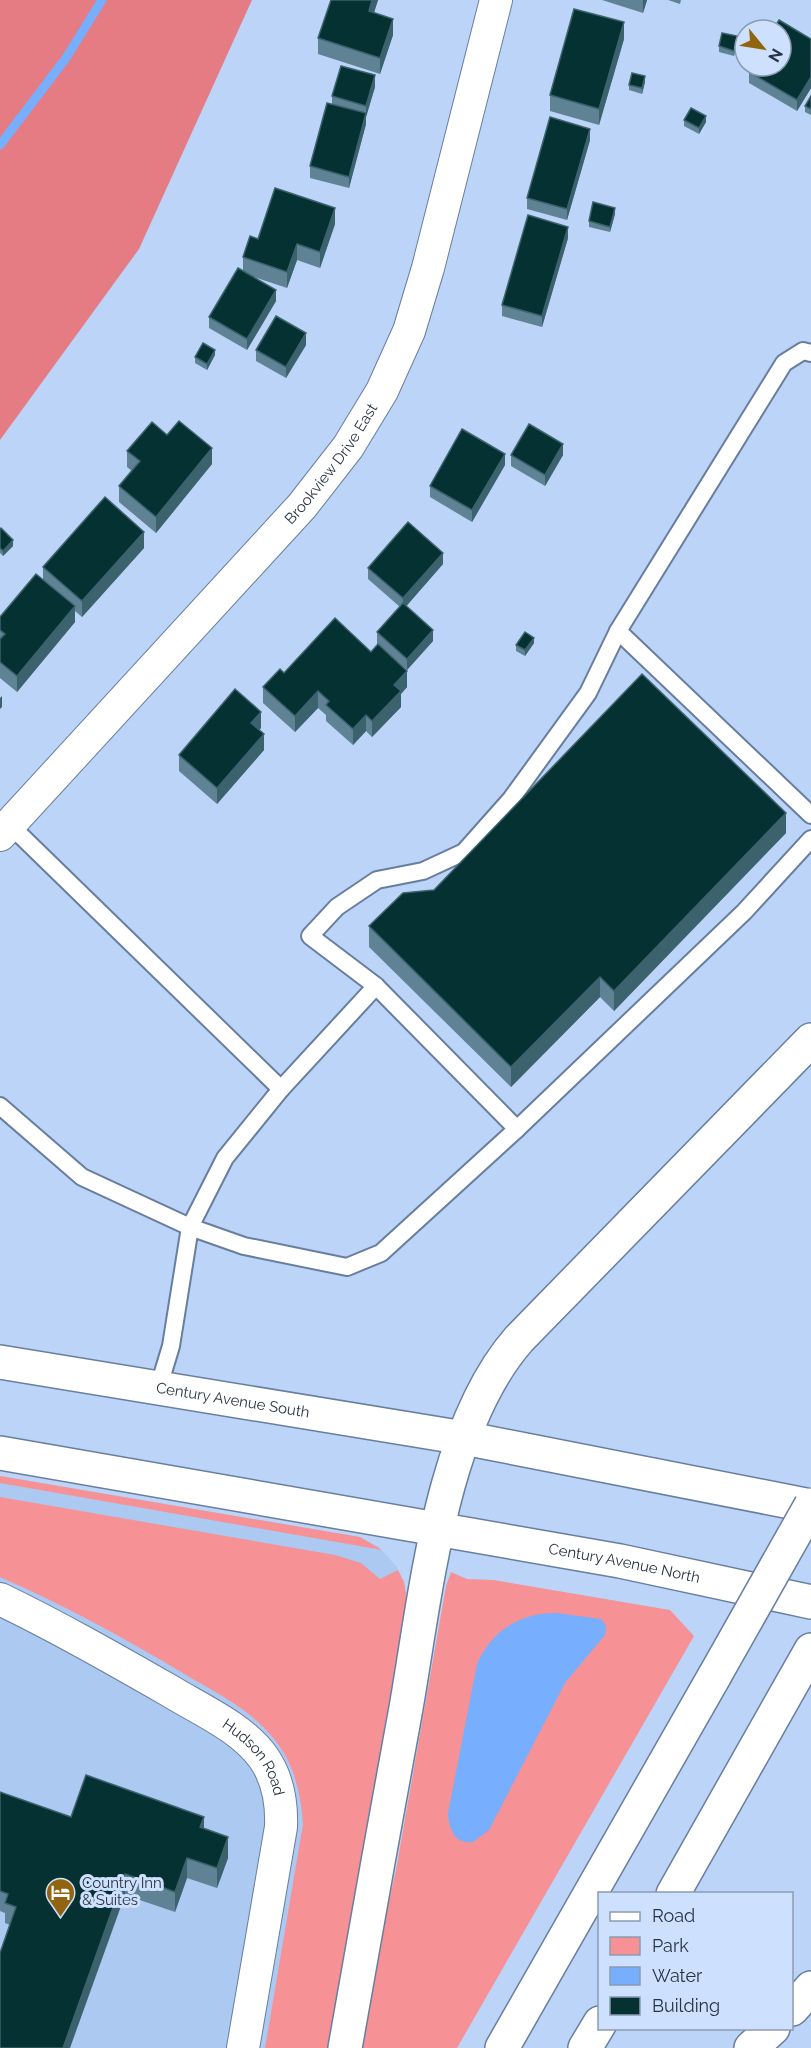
<svg xmlns="http://www.w3.org/2000/svg" width="811" height="2048" viewBox="0 0 811 2048" font-family="Raleway,sans-serif">
<rect width="100%" height="100%" fill="#bcd4f8"/>
<path fill="#acc9f2" d="M0,1476L360,1537L379,1547L396,1566L404,1582L407,1600L328,2048H0Z"/>
<g fill="#f69296">
<path d="M0,1476L360,1537L382,1550L0,1483Z"/>
<path d="M0,1497L335,1555L361,1563L380,1579L398,1570L404,1582L407,1600L328,2048H265L303,1824C301,1794 294,1763 274,1739C251,1710 217,1693 186,1675C126,1639 64,1605 0,1577Z"/>
<path d="M451,1572L467,1579L494,1580L670,1610L694,1636L457,2048H355L396,1870L446,1586Z"/>
</g>
<path fill="#e57c83" d="M0,0H252L139,249L0,440Z"/>
<path fill="#77aefe" d="M557,1613L601,1619L606,1626L605,1635L565,1683L489,1830L473,1842C454,1844 449,1829 448,1813L477,1664C492,1630 520,1613 557,1613Z"/>
<g fill="none" stroke-linecap="round" stroke-linejoin="round">
<path stroke="#77aefe" stroke-width="9" d="M0,145L66,58L102,0"/>
<defs>
<g id="lane">
<path d="M811,353L803,351L784,363L618,631L588,693L511,799L464,852L423,871L377,880L337,907L310,936L376,986L517,1129L744,912L811,839"/>
<path d="M618,631L811,815"/>
<path d="M10,825L281,1089L225,1158L190,1227L171,1346L158,1389"/>
<path d="M281,1089L376,986"/>
<path d="M0,1106L82,1177L190,1227L244,1246L347,1267L381,1253L517,1129"/>
</g>
<g id="street">
<path id="s1" d="M0,835L302,506L348,447L382,391L409,331L428,268L496,0"/>
<path id="s2" d="M0,1599C58,1627 114,1659 170,1691C201,1710 241,1727 263,1757C278,1778 282,1801 281,1827L243,2048"/>
</g>
<g id="secondary">
<path id="s3" d="M0,1362L464,1438L811,1506"/>
<path id="s4" d="M0,1453L620,1561L811,1602"/>
</g>
<g id="highway">
<path d="M673,1894L811,1650"/>
<path d="M792,2009L811,1988"/>
<path d="M345,2048C365,1935 385,1821 406,1708C426,1594 441,1428 519,1339L811,1040"/>
<path d="M502,2048L715,1675"/>
<path d="M585,2048L600,2023"/>
<path d="M751,2048L773,2028"/>
</g>
</defs>
<use href="#lane" stroke="#687e9e" stroke-width="20"/>
<use href="#street" stroke="#687e9e" stroke-width="34"/>
<use href="#secondary" stroke="#687e9e" stroke-width="36"/>
<use href="#highway" stroke="#687e9e" stroke-width="36"/>
<use href="#lane" stroke="#fff" stroke-width="16"/>
<use href="#street" stroke="#fff" stroke-width="32"/>
<use href="#secondary" stroke="#fff" stroke-width="33"/>
<use href="#highway" stroke="#fff" stroke-width="33"/>
<defs>
<path id="highway-bridge" d="M715,1675L811,1505"/>
</defs>
<use href="#highway-bridge" stroke="#687e9e" stroke-width="36" stroke-linecap="butt"/>
<use href="#highway-bridge" stroke="#fff" stroke-width="33"/>
</g>
<g fill="#608295">
<path d="M331,0H378L374,13L393,35L380,74L318,54V38Z"/>
<path d="M602,0H647L643,13Z"/>
<path d="M668,0H681L680,4Z"/>
<path d="M624,39L599,125L550,111V95Z"/>
<path d="M811,39V88L797,111L749,83V72Z"/>
<path d="M737,42L734,56L719,52V46Z"/>
<path d="M645,82L642,94L629,90V85Z"/>
<path d="M375,87L366,117V124L349,188L310,178V166L332,104V96Z"/>
<path d="M811,96V115L805,112V106Z"/>
<path d="M684,120L706,122L699,134L684,126Z"/>
<path d="M590,140L567,220L527,209V198Z"/>
<path d="M615,214L610,232L589,227V221Z"/>
<path d="M335,224L320,268L297,260L287,288L254,277L276,301L247,350L209,328V317L243,271V257L258,239Z"/>
<path d="M568,238L542,327L502,316V305Z"/>
<path d="M306,345L286,378L256,361V350Z"/>
<path d="M215,355L207,370L195,363V357Z"/>
<path d="M167,435L212,464L156,533L119,502V486L132,471L127,467V451Z"/>
<path d="M511,455H563L545,486L511,466Z"/>
<path d="M505,465L472,522L430,497V486Z"/>
<path d="M0,529L13,546L3,556L0,553Z"/>
<path d="M144,548L82,617L75,611V622L17,692L0,678V617L43,579V567Z"/>
<path d="M443,564L406,606L433,641L407,670L391,656L407,687L401,694V707L372,737L366,731L353,745L326,721V715L318,708L295,732L263,703V687L284,673L371,652L378,645L377,644V632L400,607L368,579V568Z"/>
<path d="M534,643L525,656L516,651V645Z"/>
<path d="M261,728L259,730L264,750L217,804L179,771V755Z"/>
<path d="M786,833L614,1011L600,997L511,1087L369,947V926L434,890Z"/>
<path d="M0,1792L71,1817L204,1829L228,1858L217,1888L187,1878L175,1912L125,1895L10,1925L5,1923V1913L0,1911Z"/>
</g>
<g fill="#3c626d">
<path d="M372,0H378L369,27V11Z"/>
<path d="M643,0H647L643,13Z"/>
<path d="M393,19V35L380,74V58Z"/>
<path d="M624,22V39L599,125V109Z"/>
<path d="M737,36V42L734,56V51Z"/>
<path d="M375,75V87L366,117V106Z"/>
<path d="M645,76V82L642,94V88Z"/>
<path d="M811,77V88L797,111V100Z"/>
<path d="M366,113V124L349,188V177Z"/>
<path d="M706,116V122L699,134V128Z"/>
<path d="M590,129V140L567,220V209Z"/>
<path d="M335,208V224L320,268V252Z"/>
<path d="M615,208V214L610,232V227Z"/>
<path d="M568,227V238L542,327V316Z"/>
<path d="M297,244V260L287,288V272Z"/>
<path d="M276,290V301L247,350V339Z"/>
<path d="M306,333V345L286,378V367Z"/>
<path d="M215,350V355L207,370V364Z"/>
<path d="M563,444V455L545,486V475Z"/>
<path d="M212,448V464L156,533V517Z"/>
<path d="M505,454V465L472,522V510Z"/>
<path d="M144,532V548L82,617V601Z"/>
<path d="M13,540V546L3,556V551Z"/>
<path d="M443,553V564L403,610V598Z"/>
<path d="M75,606V622L17,692V676Z"/>
<path d="M433,630V641L407,670V659Z"/>
<path d="M534,638V643L525,656V650Z"/>
<path d="M407,671V687L401,694V707L372,737V721L394,685Z"/>
<path d="M318,691V708L295,732V716Z"/>
<path d="M2,696V707L0,709V698Z"/>
<path d="M261,712V728L251,739V723Z"/>
<path d="M366,715V731L353,745V729Z"/>
<path d="M264,734V750L217,804V788Z"/>
<path d="M786,813V833L614,1011V991Z"/>
<path d="M600,977V997L511,1087V1067Z"/>
<path d="M204,1817V1837L200,1827Z"/>
<path d="M228,1837V1858L217,1888V1868Z"/>
<path d="M187,1858V1878L175,1912V1892Z"/>
<path d="M125,1874V1895L70,2048H63Z"/>
</g>
<g fill="#053132" stroke="#3c626d" stroke-width="1.5">
<path d="M331,0H372L369,11L393,19L380,58L318,38Z"/>
<path d="M574,9L624,22L599,109L550,95Z"/>
<path d="M779,20L811,39V77L797,100L749,72L753,66H781V30H773Z"/>
<path d="M722,33L737,36L734,51L719,46Z"/>
<path d="M341,66L375,75L366,106L332,96Z"/>
<path d="M632,73L645,76L642,88L629,85Z"/>
<path d="M811,96V109L805,106Z"/>
<path d="M327,103L366,113L349,177L310,166Z"/>
<path d="M691,108L706,116L699,128L684,120Z"/>
<path d="M550,117L590,129L567,209L527,198Z"/>
<path d="M275,188L335,208L320,252L297,244L287,272L243,257L250,236L258,239Z"/>
<path d="M593,202L615,208L610,227L589,221Z"/>
<path d="M528,215L568,227L542,316L502,305Z"/>
<path d="M238,268L276,290L247,339L209,317Z"/>
<path d="M276,316L306,333L286,367L256,350Z"/>
<path d="M203,343L215,350L207,364L195,357Z"/>
<path d="M179,421L212,448L156,517L119,486L140,461L127,451L152,422L167,435Z"/>
<path d="M529,424L563,444L545,475L511,455Z"/>
<path d="M462,429L505,454L472,510L430,486Z"/>
<path d="M105,497L144,532L82,601L43,567Z"/>
<path d="M408,522L443,553L403,598L368,568Z"/>
<path d="M1,528L13,540L3,551L0,548V529Z"/>
<path d="M36,574L75,606L17,676L0,662V639L5,634L0,630V617Z"/>
<path d="M403,603L433,630L407,659L377,632Z"/>
<path d="M335,618L371,652L378,644L407,671L394,685L401,691L372,721L366,715L353,729L326,705L329,701L318,691L295,716L263,687L280,669L284,673Z"/>
<path d="M525,632L534,638L525,650L516,645Z"/>
<path d="M642,674L786,813L614,991L600,977L511,1067L369,926L403,893L434,890Z"/>
<path d="M235,689L261,712L251,723L264,734L217,788L179,755Z"/>
<path d="M86,1775L204,1817L200,1827L228,1837L217,1868L187,1858L175,1892L125,1874L63,2048H0V1953L16,1907L5,1903L8,1894L0,1891V1792L71,1817Z"/>
</g>
<defs>
<symbol id="hotel-pin" viewBox="-11 -11 22 30"><path d="M0 17L-7.5 6A9.5 9.5 0 1 1 7.5 6Z" fill="#91650f" stroke="#cde1fe"/><path d="M-6-4.5h1.5V1H6V5H4.5V3h-9V5H-6ZM-4 0a1.8 1.8 0 1 1 3.6 0ZM.5 0V-2.5h3Q6-2.5 6 0Z" fill="#fff"/></symbol>
</defs>
<g fill-rule="evenodd">
<use href="#hotel-pin" x="44" y="1876" width="33" height="45"/>
</g>
<g text-anchor="middle" stroke-width="6" stroke-linejoin="round" paint-order="stroke">
<g font-size="15" fill="#293341" stroke="#cde1fe">
<text dy="5" stroke="none"><textPath href="#s1" startOffset="498">Brookview Drive East</textPath></text>
<text dy="5" stroke="none"><textPath href="#s3" startOffset="236">Century Avenue South</textPath></text>
<text dy="5" stroke="none"><textPath href="#s4" startOffset="634">Century Avenue North</textPath></text>
<text dy="5" stroke="none"><textPath href="#s2" startOffset="303">Hudson Road</textPath></text>
</g>
<g font-size="15" fill="#293341" stroke="#cde1fe" text-anchor="start">
<text x="82" y="1888">Country Inn<tspan x="82" dy="17">&amp; Suites</tspan></text>
</g>
</g>
<rect x="598" y="1892" width="195" height="138" fill="#cde1fe" stroke="#8b9bb2" stroke-width="1.5"/>
<rect x="610" y="1912" width="30" height="9" fill="#ffffff" stroke="#8b9bb2" stroke-width="1.5"/>
<text x="652" y="1922" font-size="18" fill="#293341">Road</text>
<rect x="610" y="1937" width="30" height="18" fill="#f69296" stroke="#8b9bb2" stroke-width="1.5"/>
<text x="652" y="1952" font-size="18" fill="#293341">Park</text>
<rect x="610" y="1967" width="30" height="18" fill="#77aefe" stroke="#8b9bb2" stroke-width="1.5"/>
<text x="652" y="1982" font-size="18" fill="#293341">Water</text>
<rect x="610" y="1997" width="30" height="18" fill="#053132" stroke="#8b9bb2" stroke-width="1.5"/>
<text x="652" y="2012" font-size="18" fill="#293341">Building</text>
<g transform="translate(763 48) rotate(120)"><circle r="28" fill="#cde1fe" stroke="#8b9bb2" stroke-width="1.5"/>
<path d="M0-4.5L10 22L0 15L-10 22Z" fill="#91650f"/>
<text y="-9" font-size="16" font-weight="bold" text-anchor="middle" fill="#293341">N</text>
</g>
</svg>
